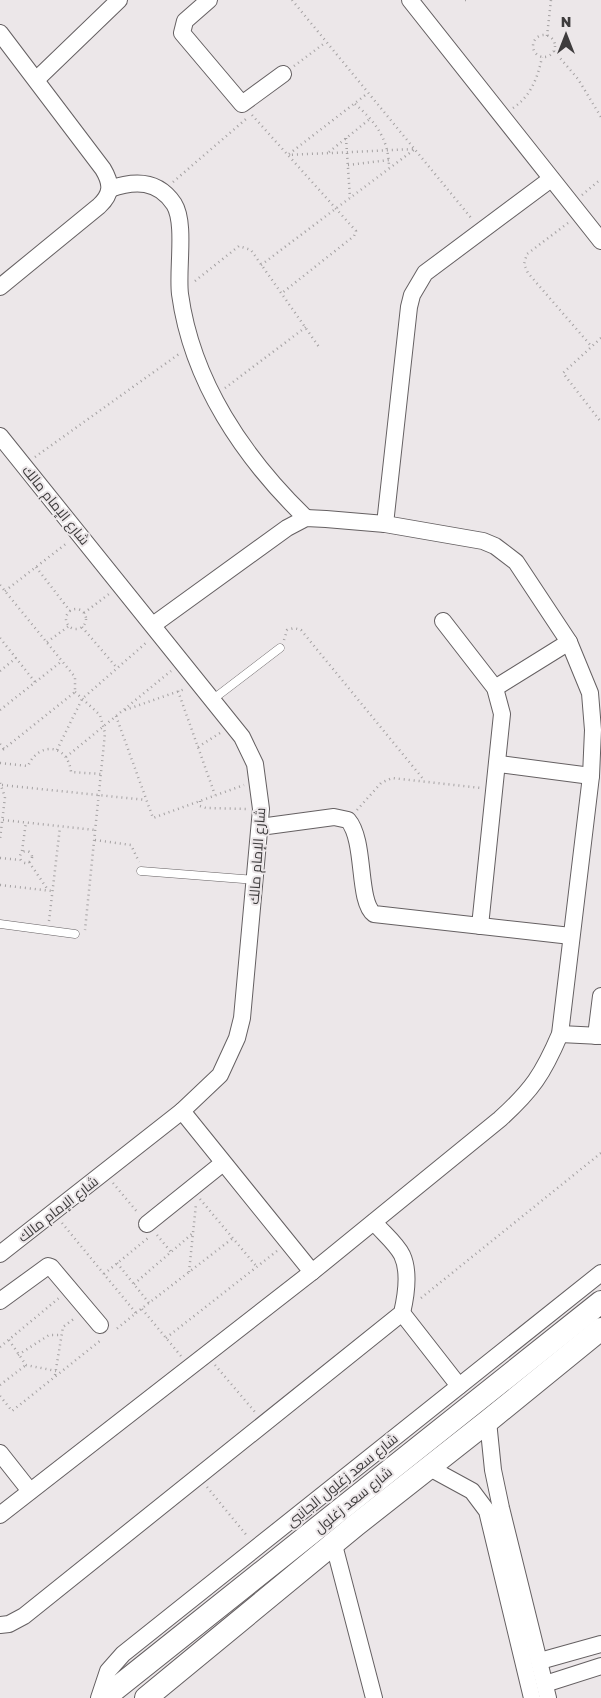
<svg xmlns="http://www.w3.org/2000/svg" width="601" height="1698" viewBox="0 0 601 1698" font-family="'Golos Text',Cairo,sans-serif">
<rect width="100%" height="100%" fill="#ece7e9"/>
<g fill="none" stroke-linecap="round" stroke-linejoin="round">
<defs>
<g id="service">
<path d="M212,700L280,648"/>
<path d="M141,871L256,880"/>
<path d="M0,924L75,934"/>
</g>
<g id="minor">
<path d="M209,0L185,21L182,33L242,104L283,74"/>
<path d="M410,0L601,241"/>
<path d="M0,33L103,169C112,184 112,194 99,206L0,287"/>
<path d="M37,79L119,0"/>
<path d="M110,189C135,180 158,180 174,204C186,223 177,270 180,294C192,382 244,458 306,518"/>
<path d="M0,436L242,737L255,764L261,809L242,1018L237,1038L220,1075L182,1111L0,1254"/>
<path d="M385,524L409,307L412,295L425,273L551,179"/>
<path d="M443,621L495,688L502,714L480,926"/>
<path d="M495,688L569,642"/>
<path d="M499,764L591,776"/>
<path d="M260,827L334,817L348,820C366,841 357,901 374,914L571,936"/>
<path d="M560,1034L601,1036"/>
<path d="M596,1036L601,996"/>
<path d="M182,1111L312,1272"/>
<path d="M147,1224L223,1163"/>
<path d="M0,1301L48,1266L51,1267L100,1325"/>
<path d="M402,1313L459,1386"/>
<path d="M488,1421L493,1470L501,1508L548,1698"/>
<path d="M0,1453L30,1491"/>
<path d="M428,1467L472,1491L487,1511L532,1698"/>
<path d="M0,1515L312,1272L500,1119C532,1090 543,1074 560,1034L591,776L593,730L590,693L569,642L516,562L495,546L483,541L385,524L326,519L306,518L287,528L153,625"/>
<path d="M334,1545L374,1698"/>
<path d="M0,1625L9,1624L24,1616L402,1313C406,1296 410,1272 402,1255C396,1243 382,1232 374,1222"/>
<path d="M540,1661L601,1644"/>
<path d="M545,1684L601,1666"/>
<path d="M99,1698L108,1671L123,1654L601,1273"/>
</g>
<g id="secondary">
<path d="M104,1698L601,1302"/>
<path d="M146,1698L356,1525L488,1421L601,1329"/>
</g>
</defs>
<use href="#service" stroke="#656062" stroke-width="9"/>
<use href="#minor" stroke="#656062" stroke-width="18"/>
<use href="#secondary" stroke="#656062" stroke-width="24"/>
<g stroke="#a4a1a2" stroke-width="2.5" stroke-dasharray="1 4" stroke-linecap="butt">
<path d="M292,0L472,219"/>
<path d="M465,0H466"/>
<circle cx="544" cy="46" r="11"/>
<path d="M547,36L551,0"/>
<path d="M554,51L578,79L601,117"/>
<path d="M294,66L326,42"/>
<path d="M355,104C376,122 389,140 389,168"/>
<path d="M513,108C531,96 538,77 542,57"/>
<path d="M252,115L356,231L354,236L282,293"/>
<path d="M346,138L350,198"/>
<path d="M329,152L371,118"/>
<path d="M289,154L368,93"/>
<path d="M348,165L389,160"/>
<path d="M173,182L246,119"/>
<path d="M582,195L601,179"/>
<path d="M568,223L527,254L524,264L528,273L592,347"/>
<path d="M261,265L415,149L288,155"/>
<path d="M195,281L239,246L251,250L319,347"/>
<path d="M601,338L563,373L601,422"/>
<path d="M225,388L306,327"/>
<path d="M35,457L179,354"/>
<path d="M36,567L70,611"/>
<path d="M0,585L75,677V692L0,752"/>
<path d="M5,591L67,543"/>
<circle cx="76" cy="619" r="10"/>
<path d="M84,613L109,594"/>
<path d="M82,627L117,668"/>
<path d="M0,638L35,682"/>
<path d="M284,640L287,630L294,628L301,630L424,780"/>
<path d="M47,642L69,626"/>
<path d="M0,671L16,658"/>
<path d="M178,691L215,795"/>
<path d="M75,692L100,715L105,733L85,930"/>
<path d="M0,710L62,661"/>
<path d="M125,710L185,689"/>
<path d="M116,716L153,818L244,785"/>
<path d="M0,744L4,749"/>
<path d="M198,747L220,733"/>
<path d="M57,750L82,699L147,642"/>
<path d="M66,757L171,671"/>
<path d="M0,763L28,766C39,741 68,744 71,772L101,774"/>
<path d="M0,783L5,797L0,839"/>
<path d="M2,785L146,800"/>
<path d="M200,801V806L206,808L248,809"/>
<path d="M357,810L381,783L392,778L481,788"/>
<path d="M3,820L95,830"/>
<path d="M95,840L131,845L139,862"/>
<circle cx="26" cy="857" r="6"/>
<path d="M22,851L26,822"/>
<path d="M0,858L20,860"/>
<path d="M29,862L48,890"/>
<path d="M0,885L52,891"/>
<path d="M49,921L60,827"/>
<path d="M113,1183L138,1213"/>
<path d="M200,1199L257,1267"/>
<path d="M62,1223L136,1313L114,1331"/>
<path d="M157,1235L171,1252"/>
<path d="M117,1263L149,1303"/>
<path d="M189,1272L196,1204"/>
<path d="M104,1274L148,1238"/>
<path d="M134,1284L193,1233"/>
<path d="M421,1298L601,1153"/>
<path d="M142,1309L181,1356"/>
<path d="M136,1313L233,1238"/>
<path d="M166,1338L277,1251"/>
<path d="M9,1340L26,1365L56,1371"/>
<path d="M0,1347L59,1298"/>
<path d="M18,1355L49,1335H61"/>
<path d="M215,1365L255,1412"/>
<path d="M55,1375L63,1327L75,1318"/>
<path d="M0,1385L26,1365"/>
<path d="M0,1396L12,1411L101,1340"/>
<path d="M207,1487L248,1537"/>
</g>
<use href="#service" stroke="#fff" stroke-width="8"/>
<use href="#minor" stroke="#fff" stroke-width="16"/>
<use href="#secondary" stroke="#fff" stroke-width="22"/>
</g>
<g text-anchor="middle" stroke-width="4" stroke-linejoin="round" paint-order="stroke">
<g font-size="14" fill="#3e3c3d" stroke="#ece7e9">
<text transform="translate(56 505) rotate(51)" y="5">شارع الإمام مالك</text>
<text transform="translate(257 856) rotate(-86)" y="5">شارع الإمام مالك</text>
<text transform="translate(58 1209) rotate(-38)" y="5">شارع الإمام مالك</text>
<text transform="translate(342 1480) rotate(-39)" y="5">شارع سعد زغلول الجانبى</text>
<text transform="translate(353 1500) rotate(-39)" y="5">شارع سعد زغلول</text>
</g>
</g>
<g transform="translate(566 35)" stroke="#ece7e9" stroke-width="4" paint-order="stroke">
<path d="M0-4L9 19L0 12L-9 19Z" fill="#3e3c3d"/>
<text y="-8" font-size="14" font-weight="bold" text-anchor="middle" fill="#3e3c3d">N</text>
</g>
</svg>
